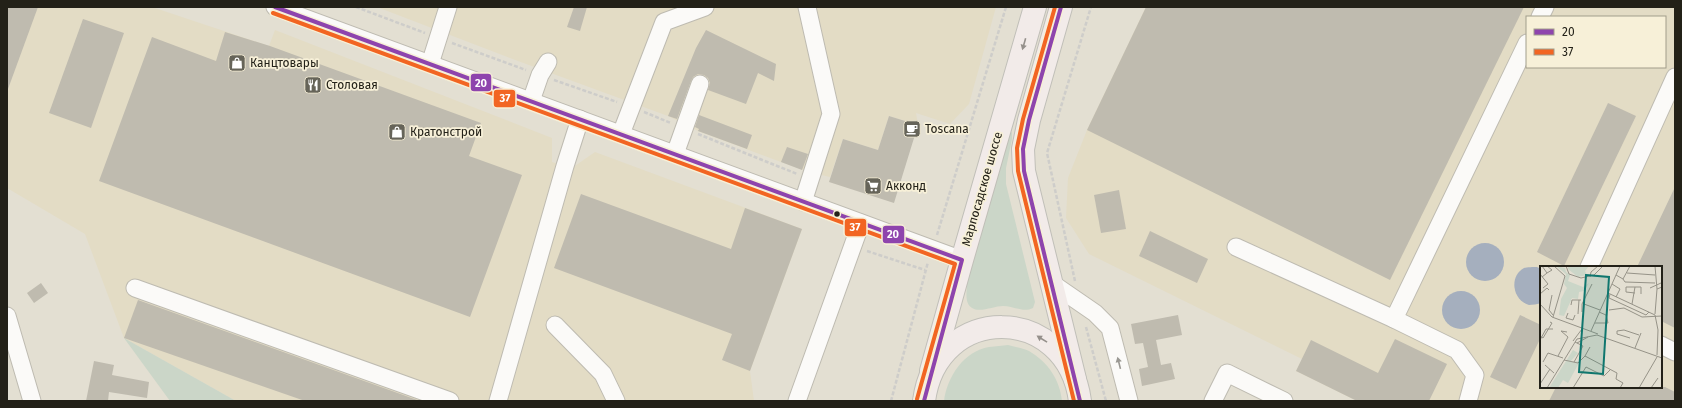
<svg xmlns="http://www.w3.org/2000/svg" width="1682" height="408" viewBox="0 0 1682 408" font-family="'Fira Sans',sans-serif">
<rect width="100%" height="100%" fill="#e3dfd2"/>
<g fill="#e3dcc5" fill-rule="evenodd">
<path d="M7,7H152L269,46L275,30L552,138V162L572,168L595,152L802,229L750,371L754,401H236L124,338L85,234L7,188Z"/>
<path d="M377,7H996L969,104L950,124L916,113L918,125L889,116L878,150L843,139L830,177L813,173L781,162L698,131L668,116L518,61Z"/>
<path d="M1146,7H1675V401H1357L1296,371L1302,359L1089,254L1066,218L1068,178L1087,130ZM1527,17H1665V67H1527ZM1541,267H1661V387H1541Z"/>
</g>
<g fill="#cbd6c8">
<path d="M1012,132V139L1006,168V184L1035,302L1033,308C1023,313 1014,306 1003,306C994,306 980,313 972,308C964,303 967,291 967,284L1008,135Z"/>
<path d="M124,338L236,401H170Z"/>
<path d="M1008,345C1015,347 1023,348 1029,351C1048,362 1060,380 1062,401H944C947,377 964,351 989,347C996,346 1002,346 1008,345Z"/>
</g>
<g fill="#a5afbe">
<circle cx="1485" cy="262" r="19"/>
<path d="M1537,267L1541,269V303C1538,304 1532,305 1529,305C1512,300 1509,276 1524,268C1527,267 1533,267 1537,267Z"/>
<circle cx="1461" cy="310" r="19"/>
</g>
<g fill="#bfbbaf">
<path d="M7,7H38L8,89H7Z"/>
<path d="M574,7H587L580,31L567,27Z"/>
<path d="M1146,7H1524L1390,280L1087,130Z"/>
<path d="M83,19L124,33L91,128L49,113Z"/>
<path d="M706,30L776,64L774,81L758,73L746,104L708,90L710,83L708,78L704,75L698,74L693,77L691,81L677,119L668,116L696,48Z"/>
<path d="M225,32L270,46L481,123L469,156L522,175L470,317L99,181L152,37L216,61Z"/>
<path d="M1608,103L1636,116L1564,266L1537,252Z"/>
<path d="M699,115L752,135L747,149L698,131L699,129L695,127Z"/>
<path d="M889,116L918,125L894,203L829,182L843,139L878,150Z"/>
<path d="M787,147L808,154L802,170L781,162Z"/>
<path d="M1675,187V328L1661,321V267H1637Z"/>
<path d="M1119,190L1126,229L1101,233L1094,195Z"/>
<path d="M581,194L731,249L745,208L802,229L750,371L722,360L732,334L554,268Z"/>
<path d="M1150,231L1208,259L1197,283L1139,256Z"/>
<path d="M41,283L48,293L34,303L27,293Z"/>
<path d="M138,300L420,401H305L124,338Z"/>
<path d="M1178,315L1182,335L1156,340L1161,365L1171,363L1175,379L1142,386L1139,369L1148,367L1143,343L1135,344L1131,324Z"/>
<path d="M1520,315L1541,325V337L1516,389L1490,377Z"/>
<path d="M1395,339L1447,364L1429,401H1357L1296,371L1311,340L1378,373Z"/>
<path d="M94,361L114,365L112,375L149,382L147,398L109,392L108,401H86Z"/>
<path d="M1556,387H1665L1675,392V401H1549Z"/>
</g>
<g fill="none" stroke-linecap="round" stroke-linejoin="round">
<defs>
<g id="minor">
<path d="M275,7L962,260"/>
<path d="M1540,17L1545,7"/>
<path d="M430,64L448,7"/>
<path d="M531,101L540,75L548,62"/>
<path d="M621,134L664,22L705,7"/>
<path d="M675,154L700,84"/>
<path d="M803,202L831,114L807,7"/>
<path d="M1236,247L1394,319L1527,43"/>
<path d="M1589,267L1675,77"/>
<path d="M1050,282L1095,313L1110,328L1129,401"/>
<path d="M135,288L450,401"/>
<path d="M7,316L32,401"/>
<path d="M1394,319L1457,350L1475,375L1468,401"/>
<path d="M555,325L603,374L616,401"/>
<path d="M1661,345L1675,352"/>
<path d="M498,401L565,166L580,119"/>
<path d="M797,401L861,223"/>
<path d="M1213,401L1227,373L1284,401"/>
</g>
<g id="major">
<path d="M1061,7L1029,120L1023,149L1024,171L1075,379"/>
<path d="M931,371L962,260L1035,7"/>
<path d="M924,401C937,302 1067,303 1080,401"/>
</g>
</defs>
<use href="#minor" stroke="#bebbb1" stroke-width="19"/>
<use href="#major" stroke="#c0bfb8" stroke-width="24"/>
<g stroke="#cecdca" stroke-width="2.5" stroke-dasharray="4 2" stroke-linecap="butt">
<path d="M356,7L425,33"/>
<path d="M452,43L526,70"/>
<path d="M554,80L617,102"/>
<path d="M644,112L671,123"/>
<path d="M698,134L797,174"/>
<path d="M937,235L1006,7"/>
<path d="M867,251L925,270"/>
<path d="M1075,281L1047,153L1091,7"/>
<path d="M1086,327L1106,401"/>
<path d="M891,401L928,262"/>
</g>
<use href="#minor" stroke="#fbfaf8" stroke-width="17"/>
<use href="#major" stroke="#f2ebe9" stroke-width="22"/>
<defs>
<g id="bus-1">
<path d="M275,7L962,260L924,401"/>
<path d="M1061,7L1029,120L1023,149L1024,171L1080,401"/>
</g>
<g id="bus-2">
<path d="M1055,7L1023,119L1017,148L1018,171L1074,401"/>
<path d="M273,13L955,264L917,399"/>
</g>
</defs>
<use href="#bus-1" stroke="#f7f0d8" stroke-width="7"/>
<use href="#bus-2" stroke="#f7f0d8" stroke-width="7"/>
<use href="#bus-1" stroke="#8e44ad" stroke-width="4"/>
<use href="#bus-2" stroke="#f26522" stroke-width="4"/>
</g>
<defs><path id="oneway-solid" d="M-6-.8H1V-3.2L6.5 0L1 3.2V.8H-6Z"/></defs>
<g fill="#95908b">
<use href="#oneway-solid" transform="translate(1024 44) rotate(106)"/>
<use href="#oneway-solid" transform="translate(1042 339) rotate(-148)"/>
</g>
<use fill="#9a9893" href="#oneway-solid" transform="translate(1119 363) rotate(-104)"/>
<defs>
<symbol id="shop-square" viewBox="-11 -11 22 22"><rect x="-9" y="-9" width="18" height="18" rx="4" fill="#666459" stroke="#f7f0d8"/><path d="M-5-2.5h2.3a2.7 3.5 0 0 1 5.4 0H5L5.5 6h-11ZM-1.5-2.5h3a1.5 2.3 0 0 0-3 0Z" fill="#fff"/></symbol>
<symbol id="restaurant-square" viewBox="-11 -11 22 22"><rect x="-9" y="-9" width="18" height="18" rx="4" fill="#666459" stroke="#f7f0d8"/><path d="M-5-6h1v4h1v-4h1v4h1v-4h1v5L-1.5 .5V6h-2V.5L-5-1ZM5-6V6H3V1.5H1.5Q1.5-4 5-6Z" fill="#fff"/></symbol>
<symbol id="cafe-square" viewBox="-11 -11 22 22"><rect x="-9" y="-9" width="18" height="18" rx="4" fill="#666459" stroke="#f7f0d8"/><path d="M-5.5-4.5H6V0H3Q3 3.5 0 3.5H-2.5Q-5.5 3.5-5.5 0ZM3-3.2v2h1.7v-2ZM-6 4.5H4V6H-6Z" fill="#fff"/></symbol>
<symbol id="supermarket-square" viewBox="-11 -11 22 22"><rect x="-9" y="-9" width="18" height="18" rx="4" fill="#666459" stroke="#f7f0d8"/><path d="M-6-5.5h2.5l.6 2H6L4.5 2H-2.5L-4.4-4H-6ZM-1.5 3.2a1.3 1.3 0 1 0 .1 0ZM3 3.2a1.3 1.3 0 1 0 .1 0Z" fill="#fff"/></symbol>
</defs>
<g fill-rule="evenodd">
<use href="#shop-square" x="227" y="53" width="20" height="20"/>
<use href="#restaurant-square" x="303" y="75" width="20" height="20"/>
<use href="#cafe-square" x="902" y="119" width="20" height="20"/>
<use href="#shop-square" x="387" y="122" width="20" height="20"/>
<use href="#supermarket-square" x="863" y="176" width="20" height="20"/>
</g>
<circle fill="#232118" stroke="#f7f0d8" stroke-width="1.5" cx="837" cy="214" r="3.5"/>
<g text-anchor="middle" stroke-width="3.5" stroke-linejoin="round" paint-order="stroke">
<g font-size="12" fill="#232118" stroke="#f7f0d8" text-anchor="start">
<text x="250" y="67">Канцтовары</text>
<text x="326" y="89">Столовая</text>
<text x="925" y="133">Toscana</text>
<text x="410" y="136">Кратонстрой</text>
<text x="886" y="190">Акконд</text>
</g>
<g font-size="12" fill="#232118" stroke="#f7f0d8">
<text transform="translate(982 189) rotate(-74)" y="4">Марпосадское шоссе</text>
</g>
</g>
<g transform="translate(1540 266)">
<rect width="122" height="122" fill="#e3dfd2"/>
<path d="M16,0L25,2L26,6L30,9L28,15L43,21L49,17L44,25L39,26L38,33L32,32L24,50L19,49L21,33L27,22L24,18L26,8ZM28,0H49L45,5L47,9L38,11L28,3ZM33,84L38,87L30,96L40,95L28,117L23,114L18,122H9Z" fill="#cbd6c8"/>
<path fill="none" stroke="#969388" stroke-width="1" d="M2,0L7,7L2,11M26,0L29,8L41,12L54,9L63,0M115,0L117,23M7,7L12,4L7,0M87,7L115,9M0,8L8,18L3,22M76,9L83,13L90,0M50,11L51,6L58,0M83,13L85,16L115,17M72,18L80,23L76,31M110,22L121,17M68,27L115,49L118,64L117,89M95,27L86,26V21H101V28M0,28L7,22L9,24M70,28L69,32L106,49L109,46M12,29L9,44L13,49M122,31V44M0,38L12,51L58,68M44,38L60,44M92,38L95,21M31,39L32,34H41M69,44L84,42L102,51L122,50M42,46V38L52,18M28,47L26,52L33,54L35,49M38,48L39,34M115,48L117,23L122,21M13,51L25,10L14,0M55,57H68L66,49L59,46M51,65L80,0M0,70L3,72L12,57L10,56M90,72L77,68V65L84,64L99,69M0,74L6,63H13M33,75L42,63M37,77L48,71M50,81L45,90L77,107L76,113L83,117L80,122M95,82L101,67M18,90L28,71L21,65L27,66M24,94L38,97L45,90M3,96L8,87L23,92M34,96L43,80L35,76M5,99L14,107M0,118L10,103M7,122L37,73L57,69L122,92M33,122L46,101L64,110L70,104M99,122L117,91M111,122L118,112"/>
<path fill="#0f766e" fill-opacity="0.15" stroke="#0f766e" stroke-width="2" d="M46,9L69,11L63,108L39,106Z"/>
<rect width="122" height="122" fill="none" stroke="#232118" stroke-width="2"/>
</g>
<g stroke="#f7f0d8" stroke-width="1.5">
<rect x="470" y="73" width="22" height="19" rx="4" fill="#8e44ad"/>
<rect x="493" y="89" width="23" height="19" rx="4" fill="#f26522"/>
<rect x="844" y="218" width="23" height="19" rx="4" fill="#f26522"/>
<rect x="882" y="225" width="23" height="19" rx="4" fill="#8e44ad"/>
</g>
<g font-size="11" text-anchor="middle" font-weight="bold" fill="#fff">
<text x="481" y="87">20</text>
<text x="505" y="102">37</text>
<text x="855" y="231">37</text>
<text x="893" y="238">20</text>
</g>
<rect width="1682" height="408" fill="none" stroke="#232118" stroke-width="16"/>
<rect x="1526" y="16" width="140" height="52" fill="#f7f0d8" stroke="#a29d8b"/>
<rect x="1534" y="29" width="20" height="6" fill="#8e44ad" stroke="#a29d8b"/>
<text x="1562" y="36" font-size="12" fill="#232118">20</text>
<rect x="1534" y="49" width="20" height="6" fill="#f26522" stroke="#a29d8b"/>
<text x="1562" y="56" font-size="12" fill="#232118">37</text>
</svg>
